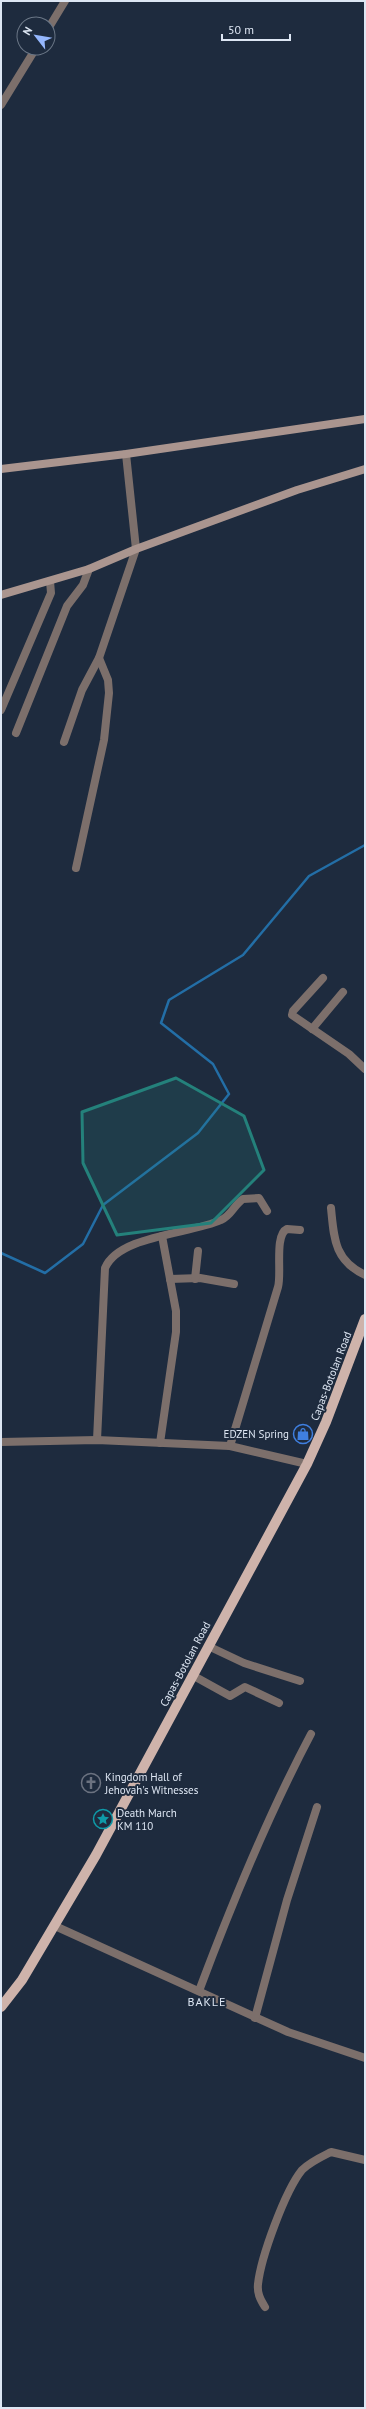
<svg xmlns="http://www.w3.org/2000/svg" width="366" height="2409" viewBox="0 0 366 2409" font-family="'PT Sans',sans-serif">
<rect width="100%" height="100%" fill="#1e2b3e"/>
<g fill="none" stroke-linecap="round" stroke-linejoin="round">
<path stroke="#236ea6" stroke-width="2.5" d="M1,1253L45,1273L83,1244L103,1205L198,1133L229,1094L213,1064L161,1023L169,1000L243,955L309,876L365,845"/>
<g stroke="#7c6f6b" stroke-width="8">
<path d="M48,29L65,1"/>
<path d="M1,105L36,48"/>
<path d="M1,710L51,593L50,581"/>
<path d="M16,733L67,606L83,585L89,569"/>
<path d="M64,742L82,690L99,658"/>
<path d="M76,868L104,740L109,693L108,680L99,658L136,549L126,454"/>
<path d="M323,978L293,1011L292,1015L349,1054L365,1069"/>
<path d="M312,1029L343,992"/>
<path d="M331,1208C334,1238 334,1260 365,1275"/>
<path d="M170,1279L200,1278L234,1284"/>
<path d="M195,1279L198,1251"/>
<path d="M97,1440L105,1268C119,1235 191,1234 221,1220C231,1216 234,1205 243,1199L259,1198L267,1211"/>
<path d="M1,1442L97,1440L230,1446L307,1464"/>
<path d="M160,1443L176,1332V1311L162,1236"/>
<path d="M230,1446C246,1393 262,1340 278,1287C282,1274 274,1235 287,1229L300,1230"/>
<path d="M208,1646L244,1663L300,1681"/>
<path d="M192,1675L230,1696L245,1687L279,1703"/>
<path d="M55,1926L288,2032L365,2058"/>
<path d="M199,1991C232,1903 267,1817 311,1734"/>
<path d="M255,2018L287,1900L317,1807"/>
<path d="M265,2307C260,2299 257,2293 258,2284C261,2257 285,2191 302,2170C310,2162 321,2157 331,2152L365,2160"/>
</g>
<g stroke="#aa958f" stroke-width="8">
<path d="M1,469L126,454L365,419"/>
<path d="M1,595L89,569L136,549L297,490L365,469"/>
</g>
<path stroke="#ceb3ab" stroke-width="10" d="M1,2007L22,1980L96,1855L307,1464L326,1422L365,1319"/>
</g>
<path fill="#24817b" fill-opacity="0.2" stroke="#24817b" stroke-width="3" stroke-linejoin="round" d="M176,1078L244,1116L264,1170L211,1223L117,1235L83,1163L82,1112Z"/>
<defs>
<symbol id="shop-ring" viewBox="-11 -11 22 22"><circle r="9.5" fill="#1e2b3e" stroke="#3f7fe0" stroke-width="1.5"/><path d="M-5-2.5h2.3a2.7 3.5 0 0 1 5.4 0H5L5.5 6h-11ZM-1.5-2.5h3a1.5 2.3 0 0 0-3 0Z" fill="#3f7fe0"/></symbol>
<symbol id="church-ring" viewBox="-11 -11 22 22"><circle r="9.5" fill="#1e2b3e" stroke="#6b7280" stroke-width="1.5"/><path d="M-1.2-6h2.4v3.5h3.3v2.4h-3.3V6h-2.4V-.1h-3.3v-2.4h3.3Z" fill="#6b7280"/></symbol>
<symbol id="sight-ring" viewBox="-11 -11 22 22"><circle r="9.5" fill="#1e2b3e" stroke="#0f9aa8" stroke-width="1.5"/><path d="M0-6L1.8-2.2L6-1.7L2.9 1.2L3.7 5.4L0 3.3L-3.7 5.4L-2.9 1.2L-6-1.7L-1.8-2.2Z" fill="#0f9aa8"/></symbol>
</defs>
<g fill-rule="evenodd">
<use href="#shop-ring" x="292" y="1423" width="22" height="22"/>
<use href="#church-ring" x="80" y="1772" width="22" height="22"/>
<use href="#sight-ring" x="92" y="1808" width="22" height="22"/>
</g>
<g text-anchor="middle" stroke-width="4" stroke-linejoin="round" paint-order="stroke">
<g font-size="11" fill="#dde6f3" stroke="#1e2b3e">
<text transform="translate(331 1376) rotate(-69)" y="4">Capas-Botolan Road</text>
<text transform="translate(185 1664) rotate(-62)" y="4">Capas-Botolan Road</text>
</g>
<g font-size="11" fill="#dde6f3" stroke="#1e2b3e" text-anchor="start">
<text x="289" y="1438" text-anchor="end">EDZEN Spring</text>
<text x="105" y="1781">Kingdom Hall of<tspan x="105" dy="13">Jehovah's Witnesses</tspan></text>
<text x="117" y="1817">Death March<tspan x="117" dy="13">KM 110</tspan></text>
</g>
<g font-size="12" letter-spacing="1" fill="#dde6f3" stroke="#1e2b3e">
<text x="207" y="2006">BAKLE</text>
</g>
</g>
<rect width="366" height="2409" fill="none" stroke="#dde6f3" stroke-width="4"/>
<g transform="translate(36 36) rotate(301)"><circle r="19" fill="#1e2b3e" stroke="#6a7686"/>
<path d="M0-3L7 15L0 10L-7 15Z" fill="#95b7fd"/>
<text y="-6" font-size="11" font-weight="bold" text-anchor="middle" fill="#dde6f3">N</text>
</g>
<path d="M222 34v6h68v-6" fill="none" stroke="#dde6f3" stroke-width="2"/>
<text x="228" y="34" font-size="12" fill="#dde6f3" stroke="#1e2b3e" stroke-width="3" paint-order="stroke">50 m</text>
</svg>
